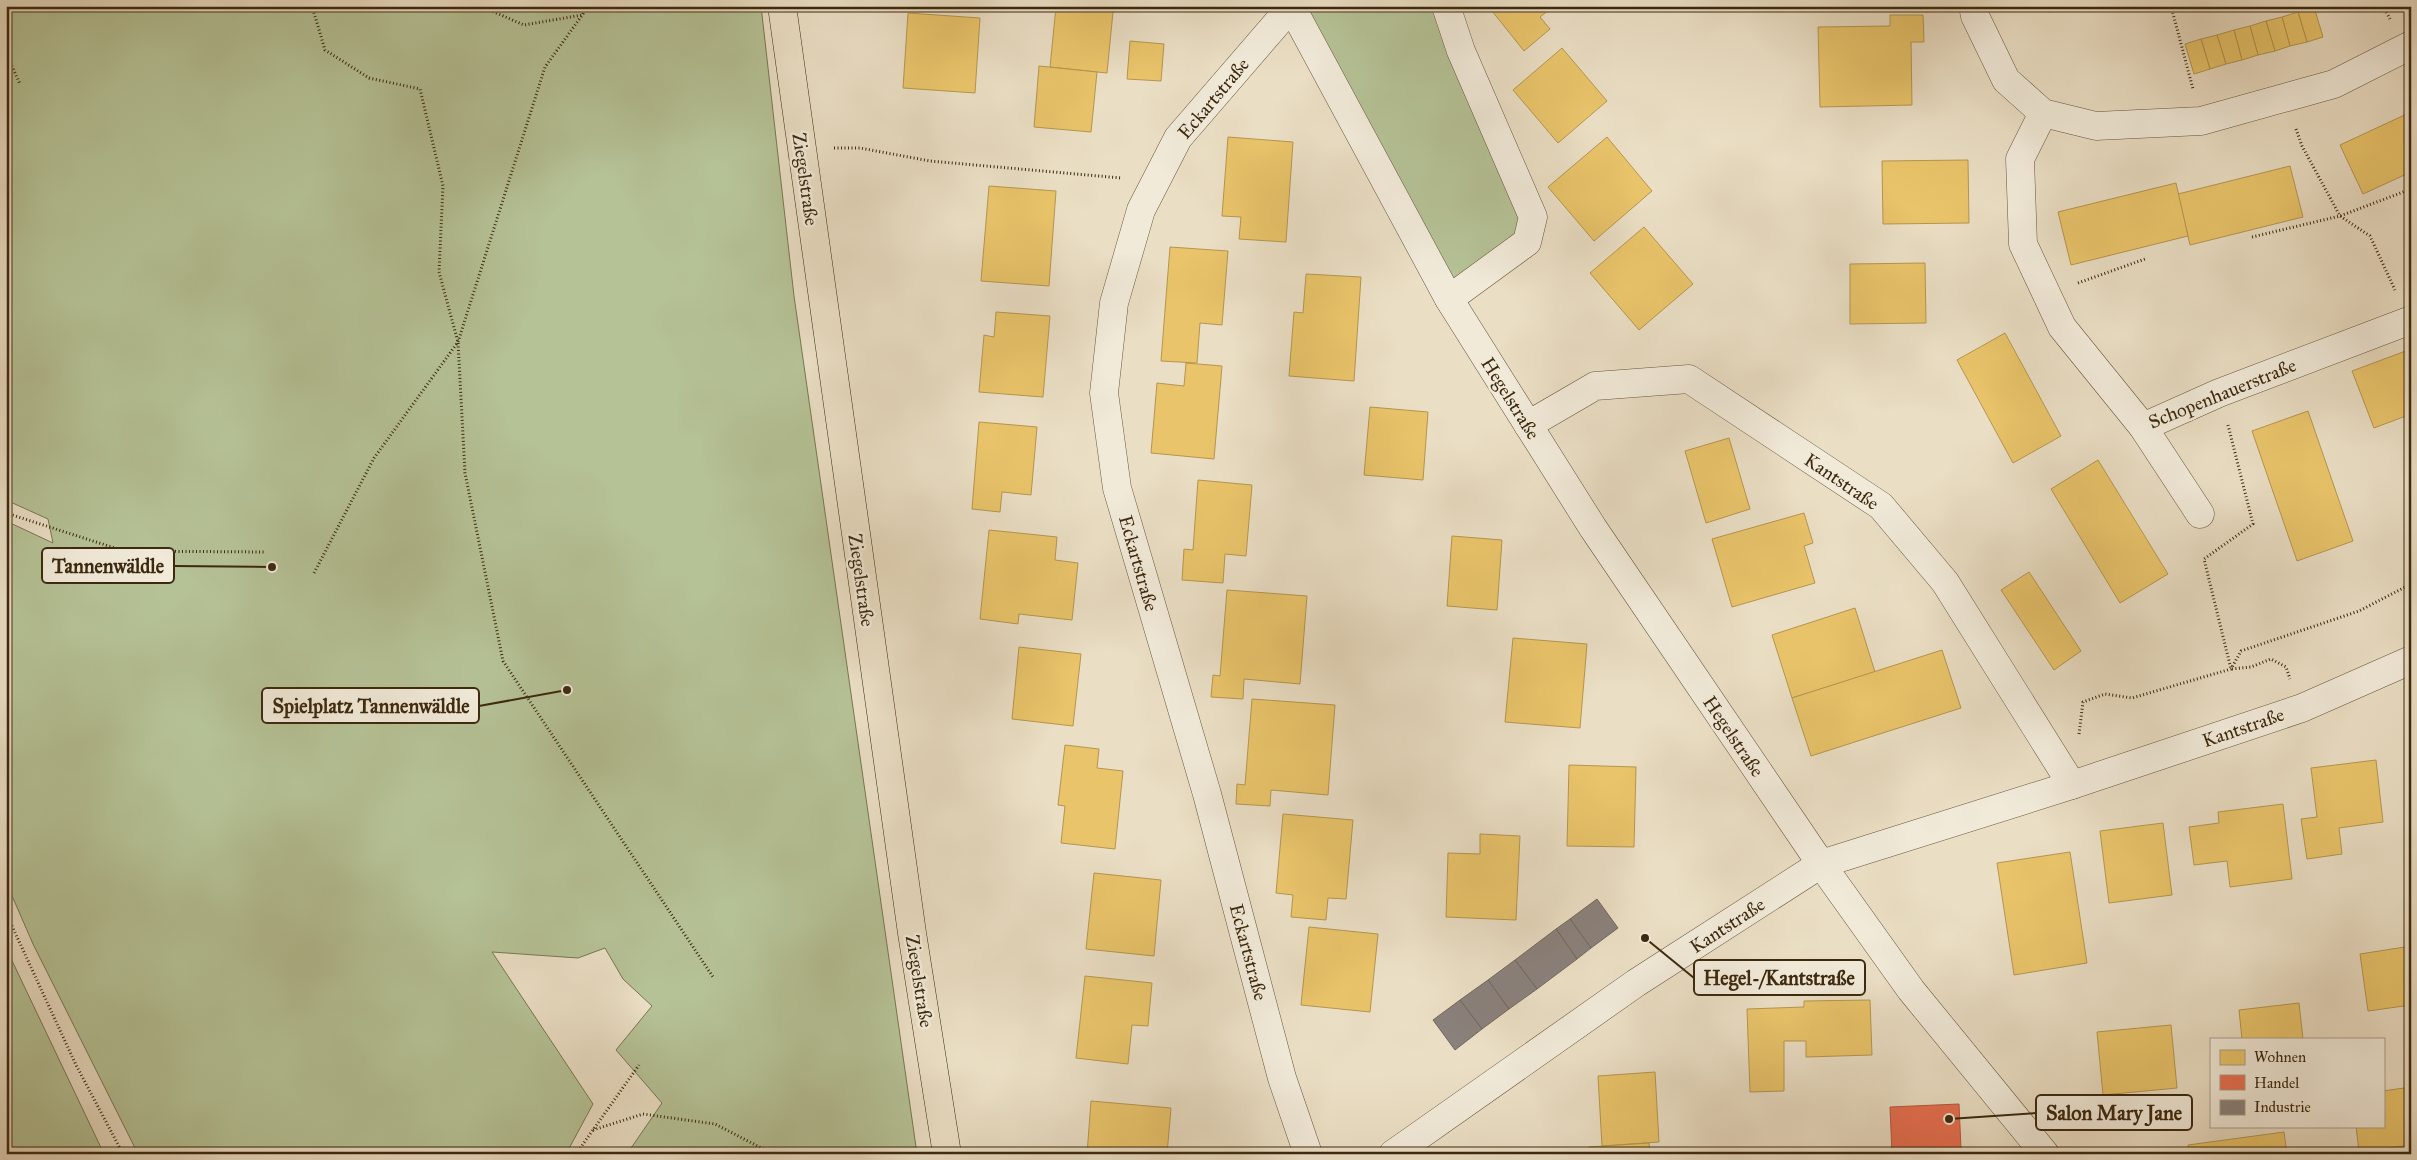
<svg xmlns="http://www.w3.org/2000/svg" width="2417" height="1160" viewBox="0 0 2417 1160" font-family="'IM FELL Great Primer',serif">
<rect width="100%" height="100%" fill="#eadec4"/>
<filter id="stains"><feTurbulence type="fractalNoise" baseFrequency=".004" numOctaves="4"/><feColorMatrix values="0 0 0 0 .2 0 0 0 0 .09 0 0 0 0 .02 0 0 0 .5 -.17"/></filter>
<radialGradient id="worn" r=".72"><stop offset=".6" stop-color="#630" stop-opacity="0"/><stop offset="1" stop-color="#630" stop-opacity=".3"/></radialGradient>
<g fill="#b5c296" stroke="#787652">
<path d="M6,6H761L794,296L917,1154H627L662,1103L616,1050L652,1006L623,979L605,948L578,958L492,952L593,1104L566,1154H138L33,944L6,882V521L53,543L48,519L6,500Z"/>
<path d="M1291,6H1446L1533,217L1449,299Z"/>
<path d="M6,948L104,1154H6Z"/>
</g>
<g fill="#e9c46a" stroke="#b5964f">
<path d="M1488,6H1554L1540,17L1550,29L1524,51Z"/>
<path d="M2047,6H2098L2048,12Z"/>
<path d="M1056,7L1113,12L1107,73L1050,67Z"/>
<path d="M2314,7L2323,37L2307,42L2298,12Z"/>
<path d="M2298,12L2307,42L2290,46L2282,17Z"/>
<path d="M908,13L980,18L975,93L903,88Z"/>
<path d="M1890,15H1923L1924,42H1911L1912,105L1820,107L1818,27L1890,26Z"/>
<path d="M2282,17L2290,46L2275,51L2266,21Z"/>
<path d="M2266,21L2275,51L2258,55L2250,26Z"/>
<path d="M2250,26L2258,55L2242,60L2234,30Z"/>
<path d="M2234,30L2242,60L2226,64L2217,35Z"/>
<path d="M2217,35L2226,64L2210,69L2201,39Z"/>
<path d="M2201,39L2210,69L2194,74L2185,44Z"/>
<path d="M1130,41L1164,44L1161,81L1127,79Z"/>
<path d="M1562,48L1607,101L1558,143L1513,90Z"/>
<path d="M1039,66L1097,72L1091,132L1034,127Z"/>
<path d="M2411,112V172L2363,194L2340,145Z"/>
<path d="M1228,137L1293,142L1286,242L1239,239L1241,217L1222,216Z"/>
<path d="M1607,137L1652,191L1594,241L1548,187Z"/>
<path d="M1968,160L1969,223L1883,224L1882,161Z"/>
<path d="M2290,166L2303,217L2190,245L2178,194Z"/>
<path d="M2176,183L2188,236L2071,265L2058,212Z"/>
<path d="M989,186L1056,191L1049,286L981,281Z"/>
<path d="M1644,227L1693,284L1639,330L1590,273Z"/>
<path d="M1170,247L1228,251L1222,325L1200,323L1197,363L1161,361Z"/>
<path d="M1925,263L1926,323L1850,324V264Z"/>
<path d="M1306,274L1361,277L1354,381L1289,376L1294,312L1303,313Z"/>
<path d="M996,312L1050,316L1043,397L979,392L984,335L994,337Z"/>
<path d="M2005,333L2061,436L2013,463L1957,360Z"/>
<path d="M2411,349V414L2374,428L2352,371Z"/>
<path d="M1186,363L1222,366L1214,459L1151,453L1157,383L1184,386Z"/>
<path d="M1370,407L1428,412L1423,480L1364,475Z"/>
<path d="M2308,411L2353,541L2297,561L2252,431Z"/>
<path d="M979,422L1037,427L1031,495L1002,492L1000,512L972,509Z"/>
<path d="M1729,438L1750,509L1706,523L1685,451Z"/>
<path d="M2098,460L2168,574L2120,603L2051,489Z"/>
<path d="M1198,480L1252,485L1246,556L1225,554L1223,583L1182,580L1184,549L1193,550Z"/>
<path d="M1804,513L1813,543L1804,546L1815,583L1732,607L1712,539Z"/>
<path d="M989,530L1057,537L1055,560L1078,563L1072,620L1019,614L1018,624L980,619Z"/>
<path d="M1452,536L1502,540L1497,610L1447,606Z"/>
<path d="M2029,572L2081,651L2054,670L2001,590Z"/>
<path d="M1227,590L1307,596L1300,684L1244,679L1243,699L1211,697L1213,675L1220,676Z"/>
<path d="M1855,608L1875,672L1792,698L1772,635Z"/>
<path d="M1513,638L1587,644L1580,728L1505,722Z"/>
<path d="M1019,647L1081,654L1073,726L1012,719Z"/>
<path d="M1942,650L1961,708L1811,756L1792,698Z"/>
<path d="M1252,699L1335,705L1328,795L1271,790L1270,806L1236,804L1237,784L1245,785Z"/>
<path d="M1065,745L1099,749L1097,768L1123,771L1115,849L1061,843L1065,806L1058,805Z"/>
<path d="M2376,760L2383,822L2339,828L2342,854L2307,859L2301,819L2317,817L2311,768Z"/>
<path d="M1569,765L1636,767L1634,847L1567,846Z"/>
<path d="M2283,804L2292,879L2230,887L2227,861L2194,865L2189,827L2219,823L2218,812Z"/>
<path d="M1283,814L1353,820L1346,899L1328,898L1326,920L1291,917L1293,895L1276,893Z"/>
<path d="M2163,823L2172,895L2109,903L2100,831Z"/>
<path d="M1480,834L1520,836L1516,920L1446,917L1448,853L1480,854Z"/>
<path d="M2070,852L2087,963L2014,975L1997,863Z"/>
<path d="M1094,873L1161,880L1154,956L1086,949Z"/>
<path d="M1309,927L1378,934L1370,1012L1301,1005Z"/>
<path d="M2411,946V1005L2368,1011L2360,954Z"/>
<path d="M1085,976L1152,983L1148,1026L1132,1025L1128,1064L1076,1058Z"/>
<path d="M1870,1000L1872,1055L1806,1057V1041H1784V1091L1750,1092L1747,1009L1804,1007V1001Z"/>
<path d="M2299,1003L2303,1039H2242L2239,1010Z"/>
<path d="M2171,1025L2177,1088L2103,1095L2097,1032Z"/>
<path d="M1655,1072L1659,1142L1602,1146L1598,1076Z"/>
<path d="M2411,1087V1145L2359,1152L2356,1126H2383V1091Z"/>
<path d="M1091,1101L1171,1108L1167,1154H1087Z"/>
<path d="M2284,1132L2287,1154H2189L2188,1145Z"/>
<path d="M1649,1143L1650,1154H1589V1147Z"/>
</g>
<path fill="#e76f51" stroke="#b45a3d" d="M1959,1104L1961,1149H1951V1154H1892L1890,1107Z"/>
<g fill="#8a817c" stroke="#73675b">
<path d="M1597,899L1618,928L1591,948L1570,919Z"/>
<path d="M1570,919L1591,948L1577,959L1556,929Z"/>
<path d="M1556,929L1577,959L1537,989L1515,960Z"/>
<path d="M1515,960L1537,989L1509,1009L1488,980Z"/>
<path d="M1488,980L1509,1009L1482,1029L1460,1000Z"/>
<path d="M1460,1000L1482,1029L1455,1050L1433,1020Z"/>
</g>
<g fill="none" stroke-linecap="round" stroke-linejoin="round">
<defs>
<g id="minor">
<path d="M1291,6L1449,299L1593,528L1821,864L1911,990L2045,1154"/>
<path d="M1446,6L1461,51L1533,217L1527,242L1449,299"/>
<path d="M1973,6L1975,16L2006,80L2043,113L2096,126L2201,121L2334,84L2411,45"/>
<path d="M1291,7L1178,138L1141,210L1114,303L1104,393L1117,488L1207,794L1282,1078L1308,1154"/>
<path d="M2043,113L2020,159L2023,244L2062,327L2143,427L2219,393L2411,320"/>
<path d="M1528,425L1595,386L1689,379L1881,506L1945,582L2072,785"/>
<path d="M2143,427L2200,514"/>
<path d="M1393,1154L1636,983L1821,864L2072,785L2302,708L2411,660"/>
</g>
<path id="major" d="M782,6L912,933L947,1154"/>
</defs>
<use href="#minor" stroke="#68563c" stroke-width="29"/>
<use href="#major" stroke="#3c290f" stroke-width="29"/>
<g stroke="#3c290f" stroke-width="3" stroke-dasharray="1 2.5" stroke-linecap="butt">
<path d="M312,6L325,50L369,78L420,89L443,186L439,272L458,342L465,473L503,661L713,977"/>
<path d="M480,6L524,25L582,15"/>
<path d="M2171,6L2193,89"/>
<path d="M2383,6L2390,19"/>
<path d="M6,53L20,84"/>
<path d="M2296,129L2302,146L2340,216L2370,236L2395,290"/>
<path d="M834,148H860L930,161L1121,178"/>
<path d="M2252,237L2340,216L2411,189"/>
<path d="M2078,283L2145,259"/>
<path d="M2228,425L2253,524L2204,559L2231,669L2251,667L2271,659L2286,667L2290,679"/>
<path d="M6,513L124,551L265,552"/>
<path d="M314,573L374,458L458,342L545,67L583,14L585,6"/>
<path d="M2079,734L2083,702L2105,694L2132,698L2231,669L2241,651L2359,611L2411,584"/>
<path d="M6,913L76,1065L123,1154"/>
<path d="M593,1130L643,1114L715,1124L773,1154"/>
<path d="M576,1154L639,1065"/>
</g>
<use href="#minor" stroke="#f1ead9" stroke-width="28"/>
<use href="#major" stroke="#eadec4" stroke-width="28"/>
</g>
<g text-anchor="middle" stroke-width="5" stroke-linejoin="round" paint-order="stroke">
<g font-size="19" fill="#3c290f" stroke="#f1ead9">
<text transform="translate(1213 98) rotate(-50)" y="7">Eckartstraße</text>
<text transform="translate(806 179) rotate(82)" y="7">Ziegelstraße</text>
<text transform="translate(2222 393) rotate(-22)" y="7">Schopenhauerstraße</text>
<text transform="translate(1511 398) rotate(58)" y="7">Hegelstraße</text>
<text transform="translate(1842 481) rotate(34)" y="7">Kantstraße</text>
<text transform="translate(1139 563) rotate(74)" y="7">Eckartstraße</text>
<text transform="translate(862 580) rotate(82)" y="7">Ziegelstraße</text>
<text transform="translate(2243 727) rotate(-19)" y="7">Kantstraße</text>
<text transform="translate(1734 736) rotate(56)" y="7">Hegelstraße</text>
<text transform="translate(1727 925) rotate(-33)" y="7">Kantstraße</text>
<text transform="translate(1249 952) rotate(75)" y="7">Eckartstraße</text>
<text transform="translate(920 981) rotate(81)" y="7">Ziegelstraße</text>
</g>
</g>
<path fill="none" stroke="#3c290f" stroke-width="2" d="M272 567L174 566M567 690L479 706M1645 938L1694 978M1949 1119L2036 1113"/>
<g fill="#3c290f" stroke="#f1ead9" stroke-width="2">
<circle cx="272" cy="567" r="5"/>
<circle cx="567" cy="690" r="5"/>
<circle cx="1645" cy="938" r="5"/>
<circle cx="1949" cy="1119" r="5"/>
</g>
<g fill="#f1ead9" stroke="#3c290f" stroke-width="2">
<rect x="42" y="548" width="132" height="35" rx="5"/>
<rect x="262" y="688" width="217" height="35" rx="5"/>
<rect x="1694" y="960" width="171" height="35" rx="5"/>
<rect x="2036" y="1095" width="156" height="35" rx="5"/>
</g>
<g font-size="20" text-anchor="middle" font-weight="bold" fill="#3c290f">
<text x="108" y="573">Tannenwäldle</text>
<text x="371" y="713">Spielplatz Tannenwäldle</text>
<text x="1779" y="985">Hegel-/Kantstraße</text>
<text x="2114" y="1120">Salon Mary Jane</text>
</g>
<rect width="2417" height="1160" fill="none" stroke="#eadec4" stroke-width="25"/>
<rect x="8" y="8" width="2402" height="1145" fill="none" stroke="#3c290f" stroke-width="2.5"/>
<rect x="12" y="12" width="2392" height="1135" fill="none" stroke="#3c290f"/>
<rect x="2210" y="1038" width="175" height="90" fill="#f1ead9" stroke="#a99d88"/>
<rect x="2220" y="1050" width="25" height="15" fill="#e9c46a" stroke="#a99d88"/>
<text x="2254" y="1062" font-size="15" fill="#3c290f">Wohnen</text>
<rect x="2220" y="1075" width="25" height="15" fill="#e76f51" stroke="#a99d88"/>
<text x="2254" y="1088" font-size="15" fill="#3c290f">Handel</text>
<rect x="2220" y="1100" width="25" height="15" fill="#8a817c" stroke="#a99d88"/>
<text x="2254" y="1112" font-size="15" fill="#3c290f">Industrie</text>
<rect width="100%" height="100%" filter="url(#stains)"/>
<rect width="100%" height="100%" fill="url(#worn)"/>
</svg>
